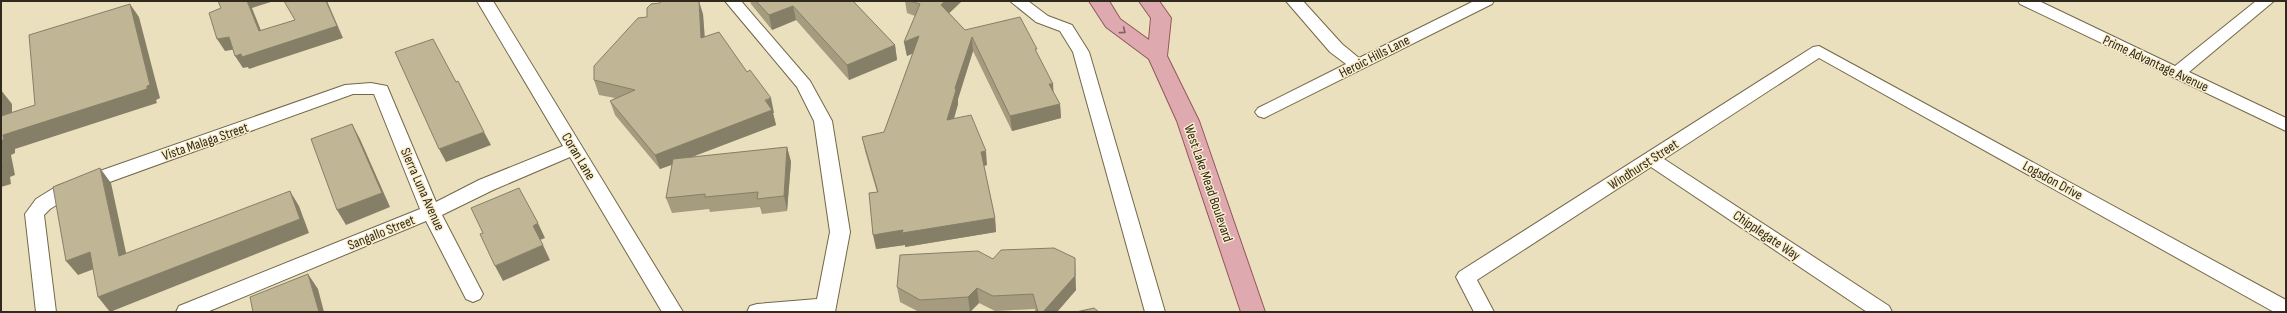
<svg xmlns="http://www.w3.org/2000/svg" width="2287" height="313" viewBox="0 0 2287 313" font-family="'Sofia Sans Condensed',sans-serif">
<rect width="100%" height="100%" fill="#ebe0bd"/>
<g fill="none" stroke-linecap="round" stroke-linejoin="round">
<defs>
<g id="street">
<path d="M477,1H493L683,312H662L570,157L493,190L442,215L483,294L480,299L473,302L466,299L426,221L207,312H176L179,306L420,209L374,94H353L71,196L50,209L44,215L56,312H36L25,214L36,199L57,186L345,85L371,83L387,86L436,202L479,180L563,146Z"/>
<path d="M725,1H741L810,81L832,121L850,232L835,312H747L750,306L757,304L817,299L830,232L814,121L797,87Z"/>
<path d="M1010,1H1028L1048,16L1072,25L1089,52L1165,312H1145L1073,52L1060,31L1036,22Z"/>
<path d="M1286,1H1303L1342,44L1359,58L1474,1H1494L1492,4L1264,118L1258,116L1255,112L1258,108L1346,64L1330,52Z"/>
<path d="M2018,1H2039L2175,66L2256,1H2274L2189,72L2286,118V131L2020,4Z"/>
<path d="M1819,46L2286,300V312H2274L1819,58L1664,159L1889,306L1892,312H1867L1651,167L1477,280L1494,312H1474L1456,277L1459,272L1813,47Z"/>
</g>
<path id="primary" d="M1089,1H1109L1120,19L1149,40L1151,18L1139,1H1159L1171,18L1167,56L1199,121L1265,312H1241L1177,121L1149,59L1106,27Z"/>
</defs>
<use href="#street" stroke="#726748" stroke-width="2"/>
<use href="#primary" stroke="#93575a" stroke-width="2"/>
<use href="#street" fill="#fff" fill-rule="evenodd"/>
<use href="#primary" fill="#dfa9b0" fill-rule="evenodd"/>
</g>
<g fill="#a59c7f">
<path d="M750,1H853L895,45L897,60L849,80L796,20L772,30L751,4Z"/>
<path d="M905,1H962L949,13L965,30L1037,54L1053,92L1060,104L1061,118L1012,131L973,51L958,99V104L954,119L987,165L984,166L995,218L996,232L905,247V245L876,249L877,192L865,151L862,137L884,132L913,53L907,56L904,42L915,16L907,13Z"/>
<path d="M703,14L704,37L774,113H773L776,125L692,157L787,147L791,162L787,211L762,214L760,207L710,212L709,209L672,213L666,198L672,165L660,169L615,115L610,101L615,98L599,95L594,80L647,17Z"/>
<path d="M993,259L1076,290L1057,312H1035V309L995,311L979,303L970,312H919L900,302L897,287Z"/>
</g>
<g fill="#867f68">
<path d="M247,1H274L252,8L266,43L259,31Z"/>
<path d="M326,1H327L343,38L249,69L248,67L243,68L235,56L241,54Z"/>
<path d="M699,1L703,14L706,52L701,38Z"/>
<path d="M945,1H962L943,19L941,5Z"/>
<path d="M130,4L139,17L160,98L156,100L157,103L15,149V153L11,155L15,175L10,177L11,184L1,187V140L3,135L147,86Z"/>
<path d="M793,6L796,20L772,30L769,15Z"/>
<path d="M919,36L921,50L907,56L904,42Z"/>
<path d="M229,37L237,49L225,51L217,39Z"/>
<path d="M972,37L973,51L958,99V104L949,135L947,120L955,88Z"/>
<path d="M895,45L897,60L849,80L847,65Z"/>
<path d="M1049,84H1053L1054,98Z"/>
<path d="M1,90L12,104V130L1,117Z"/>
<path d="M771,98L774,113H773L776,125L660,169L655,155Z"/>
<path d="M1060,104L1061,118L1012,131L1010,116Z"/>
<path d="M352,124L360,139L390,207L346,225L337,210Z"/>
<path d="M484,132L491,145L446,162L439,149Z"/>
<path d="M787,147L791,162L787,211L784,196Z"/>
<path d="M986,151L987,165L983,166L981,152Z"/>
<path d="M100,168L111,183L130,271L119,256Z"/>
<path d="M290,191L299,206L309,233L110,312L98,297Z"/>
<path d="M995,218L996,232L905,247V245L876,249L873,235L903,230Z"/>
<path d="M538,223L545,238L540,240L533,226Z"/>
<path d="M543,245L550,260L503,281L495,266Z"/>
<path d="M90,252L102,266L78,275L66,261Z"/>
<path d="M1075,258L1076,290L1057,312H1043Z"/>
<path d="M308,274L318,289L324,312H319Z"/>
<path d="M977,288L979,303L970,312L968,297Z"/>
</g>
<g fill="#c0b594" stroke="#867f68">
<path d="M218,1H247L259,31L295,20L284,1H326L337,26L242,57L241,54L235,56L229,37L217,39L209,13L221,8Z"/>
<path d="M661,1H699L701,38L719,32L747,72L750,70L771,98L765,100L772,110L655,155L610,101L635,90L594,80V66L638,18L647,17V8L651,4L660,3Z"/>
<path d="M756,1H853L895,45L847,65L793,6L769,15Z"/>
<path d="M910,1H945L941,5L965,30L1020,17L1037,49H1035L1053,84H1049L1060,104L1010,116L972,37L955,88L956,90L947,120L971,115L986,151L981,152L995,218L902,233L903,230L873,235L869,193L878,192L862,137L884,132L919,36L904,42L920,4Z"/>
<path d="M130,4L150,85L147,86V89L3,135L4,140H1V116L35,105L29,35Z"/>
<path d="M433,39L456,82L458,81L484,132L439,149L395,52Z"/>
<path d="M352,124L382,193L337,210L311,139Z"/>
<path d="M787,147L784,196L757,199L758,192L705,197V194L666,198L673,159Z"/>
<path d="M1,149L3,161L1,162Z"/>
<path d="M100,168L119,256L290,191L300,219L98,297L90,252L66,261L53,187Z"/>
<path d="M519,188L538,223L533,226L543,245L495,266L480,234L483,233L471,208Z"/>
<path d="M1054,248L1075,258V276L1043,312H1038L1033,294L993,296L977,288L968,297L920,300L897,287L900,255L978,251L993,259L1001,250Z"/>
<path d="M308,274L319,312H253L250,297Z"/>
<path d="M1094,308L1099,312H1076Z"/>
</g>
<defs><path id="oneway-chevron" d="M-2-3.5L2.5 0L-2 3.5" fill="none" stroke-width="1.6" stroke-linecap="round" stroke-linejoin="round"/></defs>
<use stroke="#7e635f" href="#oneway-chevron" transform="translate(1123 31) rotate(37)"/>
<g text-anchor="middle" stroke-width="3" stroke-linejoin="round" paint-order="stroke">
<g font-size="14" fill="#2f2a1d" stroke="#f9edca">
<text transform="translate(1374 56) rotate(-27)" y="5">Heroic Hills Lane</text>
<text transform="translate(2156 63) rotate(25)" y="5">Prime Advantage Avenue</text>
<text transform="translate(205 141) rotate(-19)" y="5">Vista Malaga Street</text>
<text transform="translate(579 156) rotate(59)" y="5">Coran Lane</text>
<text transform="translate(1643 164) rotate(-33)" y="5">Windhurst Street</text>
<text transform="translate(2053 180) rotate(29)" y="5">Logsdon Drive</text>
<text transform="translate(1209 183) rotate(71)" y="5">West Lake Mead Boulevard</text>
<text transform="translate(423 189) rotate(66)" y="5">Sierra Luna Avenue</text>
<text transform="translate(381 232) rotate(-22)" y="5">Sangallo Street</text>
<text transform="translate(1767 235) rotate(34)" y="5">Chipplegate Way</text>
</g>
</g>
<rect width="2287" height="313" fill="none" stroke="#2f2a1d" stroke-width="4"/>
</svg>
